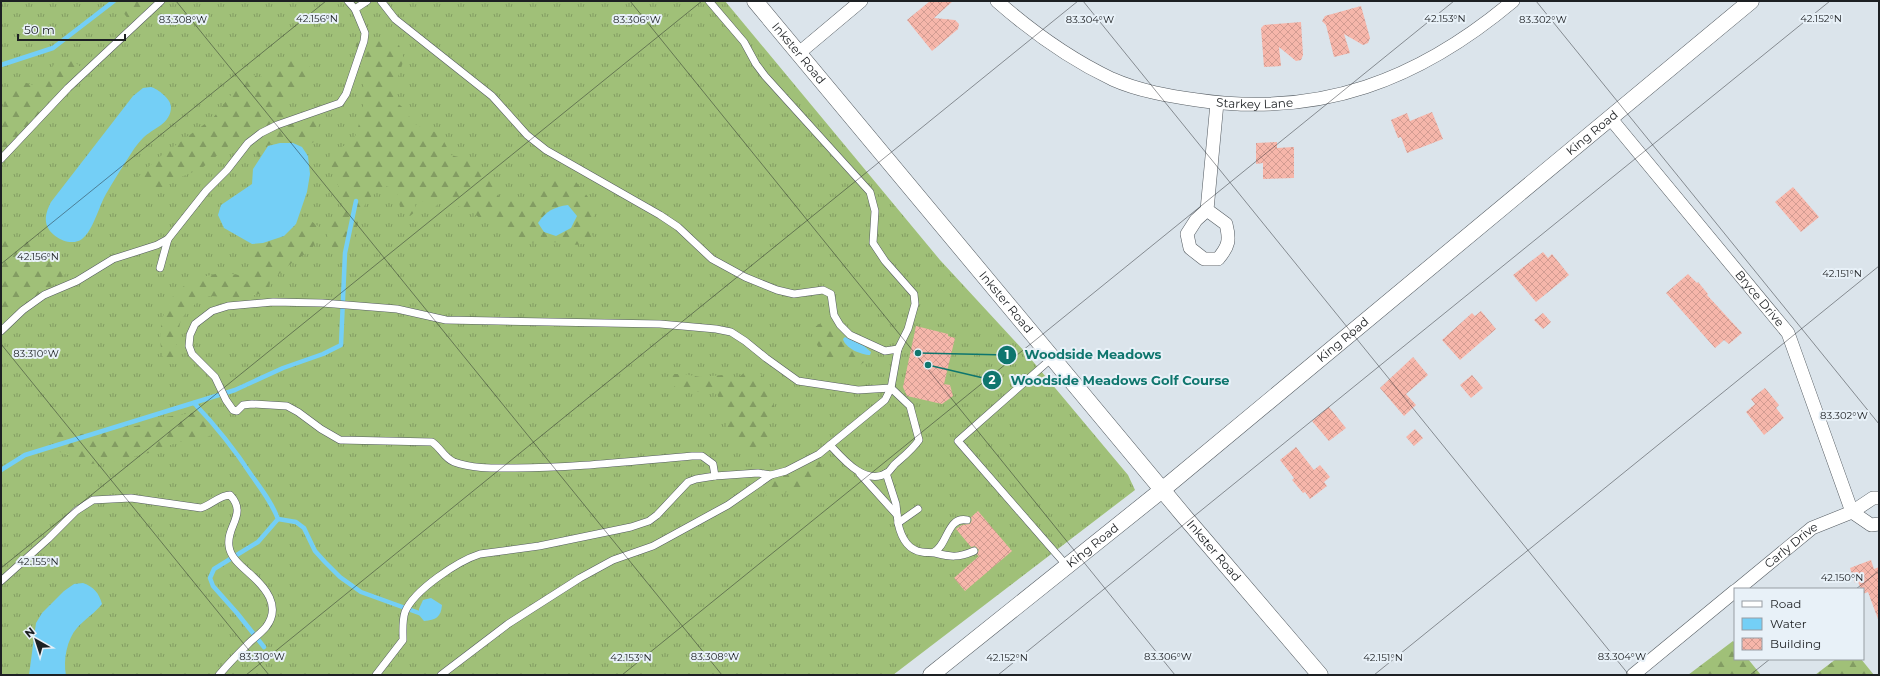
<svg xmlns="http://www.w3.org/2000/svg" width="1880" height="676" viewBox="0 0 1880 676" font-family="Montserrat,sans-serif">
<defs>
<pattern id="grass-tufts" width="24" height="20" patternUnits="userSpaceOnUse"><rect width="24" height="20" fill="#a0c078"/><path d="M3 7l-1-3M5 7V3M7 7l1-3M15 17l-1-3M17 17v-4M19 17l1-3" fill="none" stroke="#829c62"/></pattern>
<pattern id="forest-firs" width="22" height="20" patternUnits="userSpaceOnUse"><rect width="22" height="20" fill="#a0c078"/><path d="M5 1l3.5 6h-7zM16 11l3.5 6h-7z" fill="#829c62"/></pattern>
<pattern id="building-cross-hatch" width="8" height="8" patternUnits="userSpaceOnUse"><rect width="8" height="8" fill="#f6b6aa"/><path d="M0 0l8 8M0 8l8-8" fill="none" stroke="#d29c92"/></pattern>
</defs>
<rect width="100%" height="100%" fill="#dbe4eb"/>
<path fill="url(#grass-tufts)" d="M1,1H725L940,260L1025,352L1128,475L1135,490L893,675H1Z"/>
<g fill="url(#forest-firs)">
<path d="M119,1H171L143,25C127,20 124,17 119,1Z"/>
<path d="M371,39C380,43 389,40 399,45L404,59L395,86L396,102L406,110L412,122L427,131L439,132L451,155L477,162L478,171C494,180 495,183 500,200C515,204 517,197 532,200L538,189L537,176L557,178L565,188L576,182C583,191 595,202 594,215C593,225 589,226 593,237C578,250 570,243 552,242C542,241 531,243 521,244L511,230L497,223L481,219L468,209L454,205L444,198L432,210L424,201L415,202L416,211L410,216L400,207L397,192L387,186C358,199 360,221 352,247L337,255L327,238V226L341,213L342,197L329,159L332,149L340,148L354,140L363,111L364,76L354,59L356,44L360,40Z"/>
<path d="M69,58L81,67L79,74L61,89L25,142L1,167C1,139 0,102 11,78L36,86L58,60Z"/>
<path d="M283,60L300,61L310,64L309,85C294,92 287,95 285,111L295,109L311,110L319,117L318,130L314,142L302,147C290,142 281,143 268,145L259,158L254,149L237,139L202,168L172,181L158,191L144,187L139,176L158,158L213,118L249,72L259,78Z"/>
<path d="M306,217L319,227L318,236L312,249L289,265L270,282L268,292L241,298L209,296L192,306L181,319L177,337L174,364L165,362C159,348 159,332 163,317C171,288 193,277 222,273C229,272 236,276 243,275C248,274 253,272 258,270L253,257L252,244L263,243L296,224L298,218Z"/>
<path d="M8,238L36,240L45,256L64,262L66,273L49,288L44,306L1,337V241Z"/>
<path d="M829,318C841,323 840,338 848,346C852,350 859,353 864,355V362L858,367L834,357L826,358C818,351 814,338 813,328Z"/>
<path d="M757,369L765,380L766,392L773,401L775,411L768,426L770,436L765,445C745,449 743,450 727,437L726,421L716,390L685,393L671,384V374H684L700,377L722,375L738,378L746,371Z"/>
<path d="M193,413L208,423L211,435L201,440L178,442L153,452L115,461L91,464L60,452L51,440L55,431L80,434L107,432L140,425L165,417Z"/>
<path d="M819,458L824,473C818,482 778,497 767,496L763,489L764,483L770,478Z"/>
<path d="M1733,641L1735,643V659H1748L1761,675H1688Z"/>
<path d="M1836,659H1861L1874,675H1815Z"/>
</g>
<g fill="#74cff6">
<path d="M151,87C158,89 171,99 171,107C171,124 153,128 143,138C139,142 135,147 132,152C123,166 114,180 106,194C99,206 93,231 82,239C70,248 48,236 46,222C45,215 48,208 51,202L133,96L143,88Z"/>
<path d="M280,143H293L302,147L308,156L310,174L307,192L296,224L284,236L263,243L252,244L224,228L218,215L221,205L252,184L253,169L268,146Z"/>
<path d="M568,205L577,216L571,228L556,236L544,232L538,223C546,211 554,207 568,205Z"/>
<path d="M845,337L864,346L871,352L870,355C861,355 845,348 843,339Z"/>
<path d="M83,583C94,587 99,593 102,604C95,613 85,619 77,628C67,639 63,660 66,675H29L36,623L42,613L64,591L74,584Z"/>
<path d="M431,598L442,605C441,617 436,620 424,621L419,615V609L423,600Z"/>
</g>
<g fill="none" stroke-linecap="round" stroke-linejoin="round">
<g stroke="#74cff6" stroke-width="4.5">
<path d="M1,65L53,48L114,1"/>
<path d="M194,403C216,426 235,450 252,476C262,490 272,503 278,519L258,542L214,569L210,578L213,586L237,613L264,647"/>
<path d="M1,470L25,455L235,390L283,368L323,354L341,345L345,253L356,201"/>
<path d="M278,519L296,522L304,528L315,551L325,562L340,577L361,592L419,613"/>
</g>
</g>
<g fill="url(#building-cross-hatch)">
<path d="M930,1H953L934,18L955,20L959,24L958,29L932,51L907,20Z"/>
<path d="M1361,6L1370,38L1368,43L1363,45L1344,34L1350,53L1334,57L1326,25L1322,21L1325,16Z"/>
<path d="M1301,22L1303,55L1301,60L1296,61L1279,47L1281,66L1264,67L1261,28L1264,25Z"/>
<path d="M1432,112L1443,139L1407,153L1401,137L1398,138L1391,120L1407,113L1410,121Z"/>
<path d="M1277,142V148L1294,147V178L1263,179V163L1256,164V143Z"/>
<path d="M1793,187L1819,217L1801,232L1775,202Z"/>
<path d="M1543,252L1548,258L1552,254L1569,275L1536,302L1513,275Z"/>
<path d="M1688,274L1697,283L1698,282L1708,294L1707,295L1742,333L1729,344L1724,340L1715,348L1666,293Z"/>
<path d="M1481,311L1496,329L1460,360L1442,340L1472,313L1475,316Z"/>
<path d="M1543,313L1551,322L1543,329L1534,320Z"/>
<path d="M916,326L948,334V336L955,338L944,384L950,385L953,396L942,404L907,396L903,387Z"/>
<path d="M1413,357L1428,375L1406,394L1416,405L1404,416L1380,388Z"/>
<path d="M1472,375L1483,388L1471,398L1460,385Z"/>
<path d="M1765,388L1779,405L1776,408L1784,418L1764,435L1746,412L1755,404L1751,399Z"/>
<path d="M1329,407L1346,428L1329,441L1312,421Z"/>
<path d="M1415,429L1423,438L1414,446L1406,437Z"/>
<path d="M1296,447L1314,470L1320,465L1330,477L1324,482L1327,486L1310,499L1305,492L1303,493L1292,480L1294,478L1280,460Z"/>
<path d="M978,511L1012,551L965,591L954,578L979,556L977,555L979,550L975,546L971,547L956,529L962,525L970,524L972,520L971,517Z"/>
<path d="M1871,560L1874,569L1879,567V618L1878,619L1868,592L1863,594V589H1861L1858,582L1855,583L1850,568Z"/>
</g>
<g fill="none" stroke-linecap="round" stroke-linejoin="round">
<defs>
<g id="service">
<path d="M348,1L355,9L367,1"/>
<path d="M381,1L395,19L492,96L527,135L546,150L660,215L678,227L712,259L745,277L777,290L794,294L823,290L831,294L834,315L840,325L850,335L885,351L898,349"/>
<path d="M1,159L68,88L161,1"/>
<path d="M160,268L168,239"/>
<path d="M1,331L23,310L44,295L77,281L113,259L157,245L168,239L206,191L227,170L248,143L261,133L277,125L340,103L346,94L364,41L365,33L355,9"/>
<path d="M1052,358L958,441L1067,566"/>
<path d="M886,473L896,504L898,523L918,509"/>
<path d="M860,474L897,515"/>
<path d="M715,476L758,473L771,475"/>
<path d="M898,523C901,537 907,550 922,552C926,553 931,552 935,553C951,557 958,558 974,551"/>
<path d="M934,552C948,545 947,516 967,520"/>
<path d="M1,581L48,539L76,511L93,500L131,498L201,508C211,505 220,495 230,495C248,514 226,526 229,546C230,557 241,566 249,573C265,587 282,606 266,627C261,633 254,638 248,644C238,654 228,664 219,675"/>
<path d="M376,675L403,640C403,631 402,621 405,612C414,590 458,561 480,554L539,546L631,527L649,521L657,515L688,482L696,479L715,476L713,464L702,456H692C633,461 574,468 515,468C496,468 473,469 454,462C444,458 441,448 432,442L340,440L321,429L298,412L287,406L252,404L243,405L237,411L233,410L226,400L215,377L192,354L189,346L190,335L195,324L212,311L228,306L273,302L322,303L397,309L446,320L660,324L716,329L731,332L745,341L766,358L798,381L858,390L891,388L910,406L919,440C912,450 904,456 895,464C892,467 890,471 887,473C865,486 843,459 830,445"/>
<path d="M441,675L508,624L580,578L613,560L653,546L728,505L771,475L786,471L819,454L885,400L891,388L898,349L908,329L915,304L914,294L885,261L873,243L875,211L870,192L765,76L756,64L744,42L709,1"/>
</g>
<g id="minor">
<path id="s1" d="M997,1C1030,30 1072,60 1112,79C1139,91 1169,96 1197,100C1320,118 1419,80 1513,1"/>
<path d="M799,53L861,1"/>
<path id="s2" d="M1611,119L1788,333L1852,512"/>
<path d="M1207,210L1226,224C1230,240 1229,246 1218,259H1204L1190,248L1187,234L1196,220L1207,210L1217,103"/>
<path d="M1852,512L1871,525L1879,524"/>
<path id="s3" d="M1738,589L1812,528L1852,512L1873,498H1879"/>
<path d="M1633,675L1735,591"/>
</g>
<g id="tertiary">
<path id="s4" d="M755,1L1184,516L1320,675"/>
<path id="s5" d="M931,675L1162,490L1751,1"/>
</g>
</defs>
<use href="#service" stroke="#545b61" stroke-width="8"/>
<use href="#minor" stroke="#545b61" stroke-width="14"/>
<use href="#tertiary" stroke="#545b61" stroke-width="17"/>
<use href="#service" stroke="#fff" stroke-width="7"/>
<use href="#minor" stroke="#fff" stroke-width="13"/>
<use href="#tertiary" stroke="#fff" stroke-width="16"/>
</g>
<path fill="none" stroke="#1d2023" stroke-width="1" stroke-opacity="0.45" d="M176,1L722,675M630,1L1175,675M1083,1L1629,675M1536,1L1879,424M1,264L326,1M1,344L269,675M1,568L702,1M1856,589L1879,571M246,675L1078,1M622,675L1454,1M998,675L1830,1M1374,675L1879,266M1750,675L1770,659"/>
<g text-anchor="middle" stroke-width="4" stroke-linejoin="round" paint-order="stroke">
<g font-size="12" fill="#1d2023" stroke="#e8f1f8">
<text dy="4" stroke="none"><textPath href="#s4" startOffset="68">Inkster Road</textPath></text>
<text dy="4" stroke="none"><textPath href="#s1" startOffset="285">Starkey Lane</textPath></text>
<text dy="4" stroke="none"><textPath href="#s5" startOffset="855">King Road</textPath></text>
<text dy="4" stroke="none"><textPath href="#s2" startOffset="233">Bryce Drive</textPath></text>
<text dy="4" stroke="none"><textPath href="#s4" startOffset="392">Inkster Road</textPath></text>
<text dy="4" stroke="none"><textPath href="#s5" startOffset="531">King Road</textPath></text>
<text dy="4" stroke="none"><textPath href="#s5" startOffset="207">King Road</textPath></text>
<text dy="4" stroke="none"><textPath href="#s3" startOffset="69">Carly Drive</textPath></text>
<text dy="4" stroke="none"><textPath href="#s4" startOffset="716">Inkster Road</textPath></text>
</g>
</g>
<g font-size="10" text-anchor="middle" fill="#1d2023" stroke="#e8f1f8" stroke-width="4" stroke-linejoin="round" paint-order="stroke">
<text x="317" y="22">42.156°N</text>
<text x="1445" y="22">42.153°N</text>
<text x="1821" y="22">42.152°N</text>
<text x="183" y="23">83.308°W</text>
<text x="637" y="23">83.306°W</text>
<text x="1090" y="23">83.304°W</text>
<text x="1543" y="23">83.302°W</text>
<text x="38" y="260">42.156°N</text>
<text x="1842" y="277">42.151°N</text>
<text x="36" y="357">83.310°W</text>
<text x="1844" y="419">83.302°W</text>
<text x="38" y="565">42.155°N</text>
<text x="1842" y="581">42.150°N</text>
<text x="262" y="660">83.310°W</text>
<text x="715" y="660">83.308°W</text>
<text x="1168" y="660">83.306°W</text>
<text x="1622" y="660">83.304°W</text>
<text x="631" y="661">42.153°N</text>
<text x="1007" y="661">42.152°N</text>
<text x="1383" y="661">42.151°N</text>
</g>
<path fill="none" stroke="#0f766e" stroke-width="1.5" d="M918 353L1007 355M928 365L992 380"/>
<g fill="#0f766e" stroke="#e8f1f8" stroke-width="1.5">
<circle cx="918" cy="353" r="4"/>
<circle cx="928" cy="365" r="4"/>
<circle cx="1007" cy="355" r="10"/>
<circle cx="992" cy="380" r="10"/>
</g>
<g font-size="12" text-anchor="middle" font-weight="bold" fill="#fff">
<text x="1007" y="359">1</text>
<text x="992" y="384">2</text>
</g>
<g font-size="13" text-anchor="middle" font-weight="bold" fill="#0f766e" stroke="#e8f1f8" stroke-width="4" stroke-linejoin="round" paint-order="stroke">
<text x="1093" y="359">Woodside Meadows</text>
<text x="1120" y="385">Woodside Meadows Golf Course</text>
</g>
<rect width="1880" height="676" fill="none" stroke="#1d2023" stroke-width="4"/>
<rect x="1734" y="588" width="130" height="72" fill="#e8f1f8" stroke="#979da3"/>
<rect x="1742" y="601" width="20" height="6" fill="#ffffff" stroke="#979da3"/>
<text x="1770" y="608" font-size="12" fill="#1d2023">Road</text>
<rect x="1742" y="618" width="20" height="12" fill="#74cff6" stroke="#979da3"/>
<text x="1770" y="628" font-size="12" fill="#1d2023">Water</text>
<rect x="1742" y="638" width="20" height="12" fill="url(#building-cross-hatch)" stroke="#979da3"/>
<text x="1770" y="648" font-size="12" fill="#1d2023">Building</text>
<g transform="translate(36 640) rotate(321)" stroke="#e8f1f8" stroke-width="3" paint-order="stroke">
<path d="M0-3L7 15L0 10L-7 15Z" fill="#1d2023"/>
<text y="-6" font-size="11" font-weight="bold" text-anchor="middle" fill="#1d2023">N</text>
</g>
<path d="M18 34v6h107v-6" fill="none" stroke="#1d2023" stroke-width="2"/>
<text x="24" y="34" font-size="12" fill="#1d2023" stroke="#e8f1f8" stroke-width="3" paint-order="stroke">50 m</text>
</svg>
